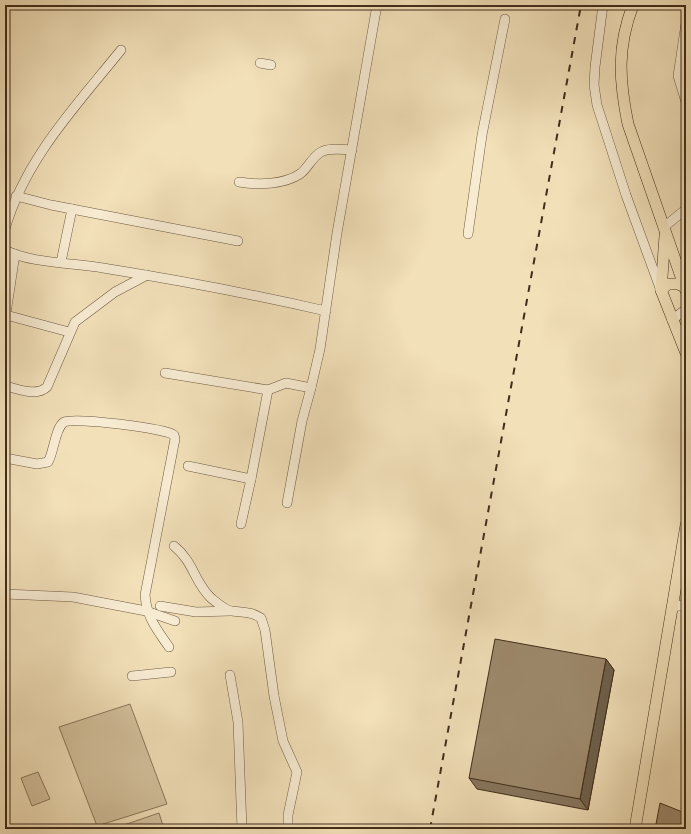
<svg xmlns="http://www.w3.org/2000/svg" width="691" height="834" viewBox="0 0 691 834" font-family="'IM FELL Great Primer',serif">
<rect width="100%" height="100%" fill="#f2e0b9"/>
<filter id="stains"><feTurbulence type="fractalNoise" baseFrequency=".005" numOctaves="4"/><feColorMatrix values="0 0 0 0 .2 0 0 0 0 .09 0 0 0 0 .02 0 0 0 .5 -.17"/></filter>
<radialGradient id="worn" r=".72"><stop offset=".6" stop-color="#630" stop-opacity="0"/><stop offset="1" stop-color="#630" stop-opacity=".3"/></radialGradient>
<g fill="#d4c29e" stroke="#8a785c">
<path d="M130,704L167,804L97,826L59,727Z"/>
<path d="M38,772L50,799L32,806L21,778Z"/>
<path d="M159,813L164,829H115V828Z"/>
</g>
<g fill="none" stroke-linecap="round" stroke-linejoin="round">
<defs>
<g id="minor">
<path d="M603,5L595,67L594,85L597,105L626,195L660,288"/>
<path d="M686,23L678,76L686,102"/>
<path d="M260,63L271,65"/>
<path d="M239,182C258,185 283,185 300,174C308,168 312,157 321,152C330,147 343,150 352,150"/>
<path d="M16,196L51,205L238,241"/>
<path d="M664,227L686,209"/>
<path d="M5,229C25,159 76,106 121,50"/>
<path d="M468,234L482,135L505,19"/>
<path d="M5,250C29,263 74,263 103,268C178,280 252,294 326,311"/>
<path d="M61,262L72,209"/>
<path d="M6,315L69,332"/>
<path d="M5,320L15,254"/>
<path d="M672,320L686,309"/>
<path d="M165,373L268,390L286,383L311,388L302,421L287,503"/>
<path d="M5,386C19,389 36,397 47,387L75,322L115,292L147,275"/>
<path d="M311,388L320,349L337,233L377,5"/>
<path d="M5,458L37,464L48,462C54,452 55,428 64,422C74,417 164,428 174,435L175,439L145,595C147,618 156,628 169,647"/>
<path d="M188,466L251,479L268,390"/>
<path d="M241,524L251,479"/>
<path d="M174,546C194,562 194,582 211,598C216,602 226,611 232,611C244,613 250,611 261,618L265,630L274,696L283,741L297,772L288,815V829"/>
<path d="M5,594L73,597L146,611L175,621"/>
<path d="M160,606L196,612L230,611"/>
<path d="M673,607L686,604"/>
<path d="M230,675L238,722L242,829"/>
<path d="M132,676L171,672"/>
</g>
<g id="major">
<path d="M633,5C617,47 619,80 628,124L686,291"/>
<path d="M665,236L661,290L686,353"/>
<path d="M661,290L668,284H678L685,287"/>
<path d="M635,829L686,525"/>
</g>
</defs>
<use href="#minor" stroke="#6d5a42" stroke-width="10"/>
<use href="#major" stroke="#412d1a" stroke-width="12"/>
<use href="#minor" stroke="#f7ebd2" stroke-width="9"/>
<use href="#major" stroke="#f2e0b9" stroke-width="11"/>
<path stroke="#412d1a" stroke-width="2" stroke-dasharray="7 7" stroke-linecap="butt" d="M430,829L581,5"/>
</g>
<g fill="#87775e" stroke="#412d1a">
<path d="M606,659L614,670L588,810L477,789L469,778Z"/>
<path d="M656,824L686,829H660Z"/>
</g>
<path fill="#6e614c" stroke="#412d1a" d="M606,659L614,670L588,810L580,799Z"/>
<g fill="#9d8a6d" stroke="#412d1a">
<path d="M495,639L606,659L580,799L469,778Z"/>
<path d="M660,803L680,811L686,816V829H668L656,824Z"/>
</g>
<rect width="691" height="834" fill="none" stroke="#f2e0b9" stroke-width="20"/>
<rect x="6" y="6" width="679" height="822" fill="none" stroke="#412d1a" stroke-width="2"/>
<rect x="10" y="10" width="671" height="814" fill="none" stroke="#412d1a"/>
<rect width="100%" height="100%" filter="url(#stains)"/>
<rect width="100%" height="100%" fill="url(#worn)"/>
</svg>
